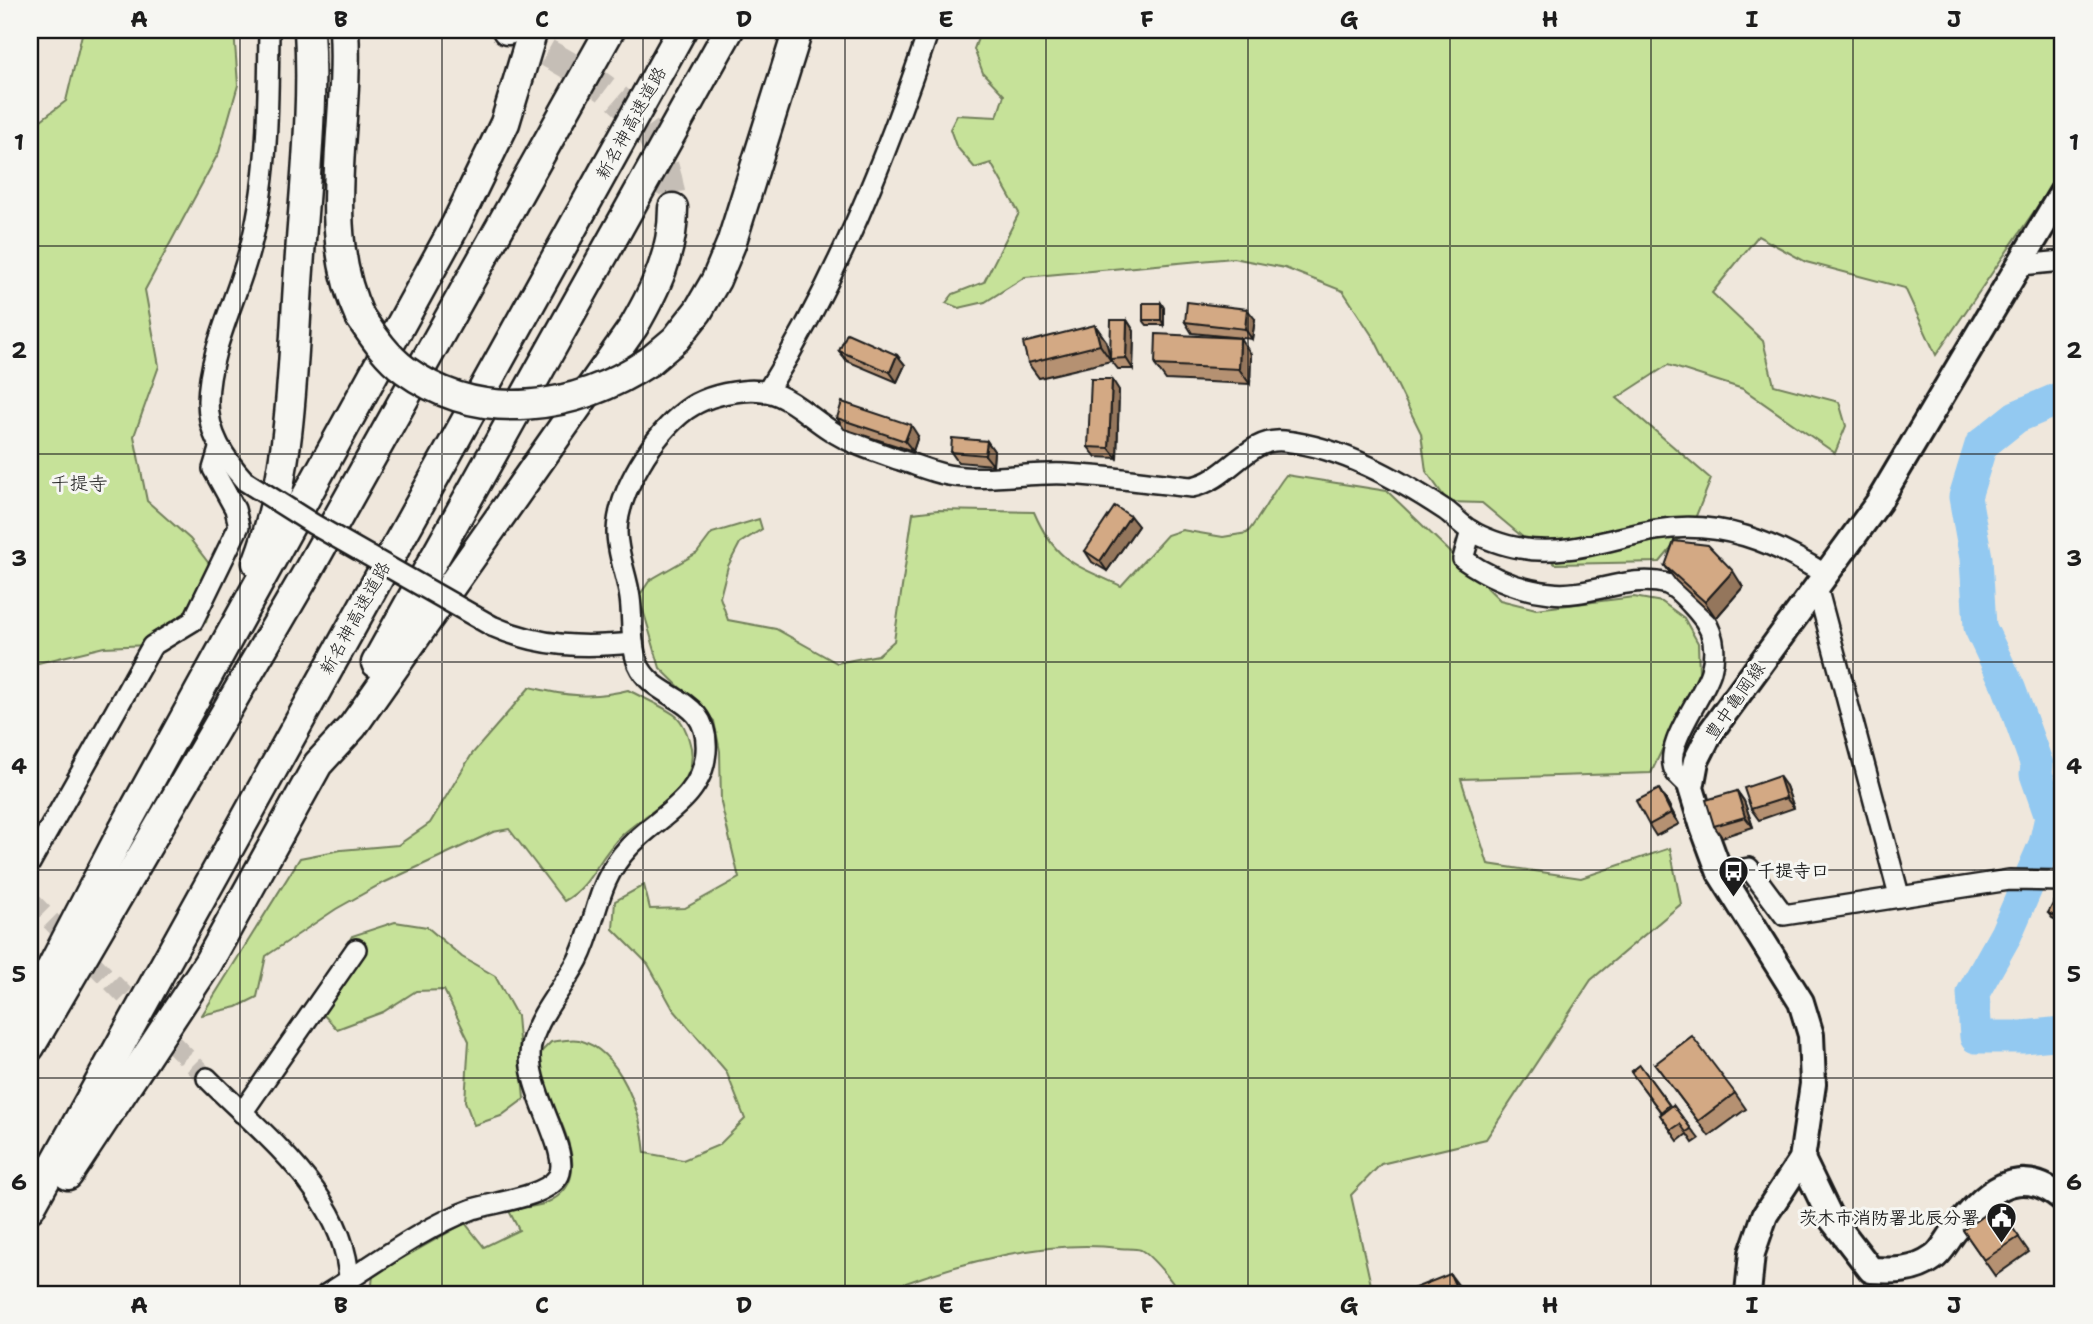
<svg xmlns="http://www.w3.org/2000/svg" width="2093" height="1324" viewBox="0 0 2093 1324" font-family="'Shantell Sans','Klee One',sans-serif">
<rect width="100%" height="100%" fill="#efe7dc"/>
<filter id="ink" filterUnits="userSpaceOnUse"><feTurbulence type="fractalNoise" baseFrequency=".0143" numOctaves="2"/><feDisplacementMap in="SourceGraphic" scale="14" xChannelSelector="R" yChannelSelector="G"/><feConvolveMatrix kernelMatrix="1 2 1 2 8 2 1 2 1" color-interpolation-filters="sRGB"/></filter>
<g filter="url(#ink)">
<g fill="#c6e299" stroke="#717f5a" stroke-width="2">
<path d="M83,30H234L238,85L219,152L145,290L159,366L134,436L147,501L190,539L220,578L206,622L171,644L104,647L30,665V123H37L66,101Z"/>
<path d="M981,30H2063V169L1936,355L1905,288L1806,262L1758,236L1712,293L1763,341L1774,385L1839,402L1846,426L1835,453L1743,389L1668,365L1617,398L1711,479L1694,521L1660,562L1555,564L1482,503L1448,502L1426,471L1421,433L1375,340L1343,291L1285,268L1233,258L1025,277L985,302L959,308L946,303L953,294L984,282L1019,213L991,163L975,168L956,146L950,129L957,115L997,117L1004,95L983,73L974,49Z"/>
<path d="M1286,475L1387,491L1500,600L1536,609L1634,597L1662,602L1684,618L1698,643L1699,672L1651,773L1461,779L1488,864L1581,878L1670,848L1681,904L1591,980L1486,1139L1381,1164L1351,1195L1373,1294H1179C1176,1284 1150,1255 1141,1250C1135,1248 1125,1249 1119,1248C1045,1238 946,1266 877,1294H371L373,1275L465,1223L484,1247L519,1230L508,1209C519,1207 535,1208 546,1203C600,1180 556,1118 544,1082C541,1074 540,1064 538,1055L551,1042C559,1041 571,1038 579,1040C621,1051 642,1114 645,1153L683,1160L719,1145L745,1119L726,1071L673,1009L648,964L613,929L615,901L644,885L650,909L685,908L739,878L721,803L720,751L714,721L660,668L639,596L650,580L697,553L712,533L759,519L762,529L740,543L728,566L720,597L728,620L776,629L837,663L878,655L894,641L913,513L938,510L1034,512C1055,561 1075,565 1121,586L1167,535L1182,530L1223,537L1247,533C1262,515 1271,494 1286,475Z"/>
<path d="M530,687C564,696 594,699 628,690C643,698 663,706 676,716C682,721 687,732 689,740C705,788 649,809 620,837C597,859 592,886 564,901L509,829L493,832L379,885L336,909L266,956L257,997L237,1007L202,1015L300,858L341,850L398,845L430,823L472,754Z"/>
<path d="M395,922L427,927L462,957L495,976L517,1016L524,1099L501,1116L474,1125L465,1101L469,1041L444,990L416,991L383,1012L337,1029L318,1009L333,970L352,936Z"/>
</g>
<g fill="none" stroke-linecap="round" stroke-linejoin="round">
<path stroke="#93c9f1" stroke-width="33" d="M2063,397L2016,417L1981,445L1965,497L1976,558L1980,627L2009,688L2037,765L2036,774L2051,817L2045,844L2006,934L1973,993L1976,1037H2023L2063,1033"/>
<path stroke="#c5beb6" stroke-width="19" stroke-dasharray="19 10" stroke-linecap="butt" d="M30,900L207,1078"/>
<path stroke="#c5beb6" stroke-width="28" stroke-dasharray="28 14" stroke-linecap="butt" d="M510,32C589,78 664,105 673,208"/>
<defs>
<g id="minor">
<path d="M2022,265L2063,261"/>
<path d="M768,390C839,276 886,157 929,30"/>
<path d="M245,481C224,458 208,434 208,401C209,350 236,301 249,252C269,181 268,103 269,30"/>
<path d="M1471,531L1463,559C1489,577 1519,590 1551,593C1589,598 1630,573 1667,584C1678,588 1690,603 1698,612C1714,629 1717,650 1711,671C1704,697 1660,748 1676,773C1680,778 1686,783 1691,788"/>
<path d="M1817,587L1899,895"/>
<path d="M492,626C540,647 582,648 633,643"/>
<path d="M30,863L152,646L193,621L239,526L235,509L213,469L219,449"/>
<path d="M1720,873L1749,868L1784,915L2009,880L2063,881"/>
<path d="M207,1078C264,1136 353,1201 349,1291"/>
<path d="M242,1113L356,949"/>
<path d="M327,1294C370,1267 425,1226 473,1209C495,1202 545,1197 558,1177C574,1152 519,1083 532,1041C541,1011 564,987 578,960C598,920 595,883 629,847C658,816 702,800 706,752C710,694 655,703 638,664C630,644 633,619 630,598C627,575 617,554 617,532C618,491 654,434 686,410C701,399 723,393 742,391C782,386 799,410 830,430C851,444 877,452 900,460C916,465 932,472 948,475C987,482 1028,472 1066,474C1108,476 1150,483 1192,487C1229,480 1247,437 1284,441C1341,447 1398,479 1445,510C1454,516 1461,525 1470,530C1482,538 1505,546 1520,548C1567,557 1611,538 1656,530C1719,519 1774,542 1826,575"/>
</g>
<g id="major">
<path d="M1802,1159L1830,1217L1871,1270C1893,1271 1914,1272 1933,1258C1941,1253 1947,1241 1953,1233C1983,1195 2016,1160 2063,1199"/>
<path d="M1748,1294L1752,1253L1765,1215L1802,1159L1813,1084L1811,1035L1801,1002L1720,873L1703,827L1691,788L1696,761L1710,733L1878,503L2063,191"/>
</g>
<g id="highway">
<path d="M344,30C350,124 318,228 360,317"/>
<path d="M507,30H508"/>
<path d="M650,361L676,339L698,311L716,280L731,244L798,30"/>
<path d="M257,563C293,471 292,366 299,269C304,189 314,109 309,30"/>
<path d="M376,663L729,30"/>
<path d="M30,1009L123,830L455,226L505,123L533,30"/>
<path d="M30,1047L308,571L610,30"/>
<path d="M68,1175L208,963L318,764L353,726L634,326C656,288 673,253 673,208"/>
<path d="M30,1208L682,30"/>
</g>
</defs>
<use href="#minor" stroke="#1c1c1c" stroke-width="24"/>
<use href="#major" stroke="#1c1c1c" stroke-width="30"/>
<use href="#highway" stroke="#1c1c1c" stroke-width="33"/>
<use href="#minor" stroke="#f6f6f2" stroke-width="19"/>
<use href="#major" stroke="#f6f6f2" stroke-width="24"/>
<use href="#highway" stroke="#f6f6f2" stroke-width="28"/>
<defs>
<path id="minor-bridge" d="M245,481L313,524L492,626"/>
<path id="highway-bridge" d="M360,317C373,336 386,356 405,370C481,425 576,410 650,361"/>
</defs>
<use href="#minor-bridge" stroke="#1c1c1c" stroke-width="24" stroke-linecap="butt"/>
<use href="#highway-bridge" stroke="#1c1c1c" stroke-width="33" stroke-linecap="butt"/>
<use href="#minor-bridge" stroke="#f6f6f2" stroke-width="19"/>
<use href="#highway-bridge" stroke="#f6f6f2" stroke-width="28"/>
</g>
<g fill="#b59172" stroke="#1c1c1c" stroke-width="2">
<path d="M1161,303L1164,308V325H1147L1143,320Z"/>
<path d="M1255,319L1252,339L1192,333L1185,322Z"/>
<path d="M1127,320L1134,331L1133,369H1118L1110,359Z"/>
<path d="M1095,325L1106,341L1111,361L1039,378L1028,363Z"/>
<path d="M839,351L897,355L905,365L897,382L847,361Z"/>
<path d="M1251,354L1250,384L1166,380L1155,365Z"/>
<path d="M1119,390L1117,458L1096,457L1088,447Z"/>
<path d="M837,418L918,436L913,451L844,429Z"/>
<path d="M987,441L994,451L993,465L958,462L951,452Z"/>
<path d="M1130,516L1138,526L1107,571L1092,562L1085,551Z"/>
<path d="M1665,566L1743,587L1716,618L1676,581Z"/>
<path d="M1786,786L1794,808L1759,820L1751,809Z"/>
<path d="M1737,791L1744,801L1753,827L1722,837L1714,826Z"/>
<path d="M1666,800L1679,824L1656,836L1649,825Z"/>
<path d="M2063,901V922L2062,923L2052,918L2048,913Z"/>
<path d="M1655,1064L1735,1093L1746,1109L1709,1136Z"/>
<path d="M1640,1065L1671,1107L1673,1105L1699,1139L1693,1143L1687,1134L1678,1141L1660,1115L1662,1114L1631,1072Z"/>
<path d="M1997,1206L2029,1252L1995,1276L1963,1230Z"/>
</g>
<g fill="#94765c" stroke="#1c1c1c" stroke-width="2">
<path d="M1161,303L1164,308V325L1161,320Z"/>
<path d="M1247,309L1255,319L1252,339L1245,329Z"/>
<path d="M1127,320L1134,331L1133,369L1126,358Z"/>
<path d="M1095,325L1106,341L1111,361L1100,345Z"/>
<path d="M1240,338L1251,354L1250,384L1239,369Z"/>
<path d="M897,355L905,365L897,382L890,372Z"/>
<path d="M1112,379L1119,390L1117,458L1109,448Z"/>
<path d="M911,425L918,436L913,451L905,441Z"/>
<path d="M987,441L994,451L993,465L985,455Z"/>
<path d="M1130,516L1138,526L1107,571L1100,561Z"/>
<path d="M1733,571L1743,587L1716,618L1705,602Z"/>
<path d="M1779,776L1786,786L1794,808L1786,798Z"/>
<path d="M1659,789L1666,800L1679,824L1671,813Z"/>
<path d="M1737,791L1744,801L1753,827L1745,817Z"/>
<path d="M2063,910V922L2062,923L2059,918Z"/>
<path d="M1450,1274L1465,1294H1459Z"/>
</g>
<g fill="#d3a984" stroke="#1c1c1c" stroke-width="2">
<path d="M1187,302L1247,309L1245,329L1185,322Z"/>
<rect x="1143" y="303" width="18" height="17"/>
<path d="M1111,320H1127L1126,358L1110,359Z"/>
<path d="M1095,325L1100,345L1028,363L1023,343Z"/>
<path d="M847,333L897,355L890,372L839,351Z"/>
<path d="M1156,334L1240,338L1239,369L1155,365Z"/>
<path d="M1091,379H1112L1109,448L1088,447Z"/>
<path d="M842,402L911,425L905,441L837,418Z"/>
<path d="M952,438L987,441L985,455L951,452Z"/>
<path d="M1115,506L1130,516L1100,561L1085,551Z"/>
<path d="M1674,541L1708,545L1733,571L1705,602L1665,566Z"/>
<path d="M1779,776L1786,798L1751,809L1744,788Z"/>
<path d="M1659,789L1671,813L1649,825L1636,801Z"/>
<path d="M1737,791L1745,817L1714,826L1706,800Z"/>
<path d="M2056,898L2063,901V910L2059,918L2048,913Z"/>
<path d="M1692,1036L1735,1093L1698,1121L1655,1064Z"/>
<path d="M1640,1065L1669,1105L1661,1112L1631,1072Z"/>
<path d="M1673,1105L1691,1129L1686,1132L1680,1124L1671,1130L1660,1115Z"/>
<path d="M1997,1206L2019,1237L1984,1260L1963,1230Z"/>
<path d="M1450,1274L1459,1294H1400Z"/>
<path d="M2033,1287L2036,1294H2014Z"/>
</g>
</g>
<path fill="none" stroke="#1c1c1c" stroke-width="2" stroke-opacity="0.55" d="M240,30V1294M442,30V1294M643,30V1294M845,30V1294M1046,30V1294M1248,30V1294M1450,30V1294M1651,30V1294M1853,30V1294M30,246H2063M30,454H2063M30,662H2063M30,870H2063M30,1078H2063"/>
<defs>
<symbol id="bus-pin" viewBox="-11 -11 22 30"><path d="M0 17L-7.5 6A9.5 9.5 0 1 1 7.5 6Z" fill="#1c1c1c" stroke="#f6f6f2"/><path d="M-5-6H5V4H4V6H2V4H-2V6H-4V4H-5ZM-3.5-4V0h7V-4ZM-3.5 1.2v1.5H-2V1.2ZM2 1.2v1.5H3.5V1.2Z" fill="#fff"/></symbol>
<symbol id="civic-pin" viewBox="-11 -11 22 30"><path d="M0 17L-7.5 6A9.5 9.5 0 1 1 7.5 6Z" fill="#1c1c1c" stroke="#f6f6f2"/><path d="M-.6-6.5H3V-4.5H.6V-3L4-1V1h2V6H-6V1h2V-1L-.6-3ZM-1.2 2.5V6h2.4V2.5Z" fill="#fff"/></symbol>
</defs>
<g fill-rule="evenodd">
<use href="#bus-pin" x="1716" y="854" width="35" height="47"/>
<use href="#civic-pin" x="1984" y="1200" width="35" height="47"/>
</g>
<g text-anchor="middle" stroke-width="6" stroke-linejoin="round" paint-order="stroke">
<g font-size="18" fill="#1c1c1c" stroke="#f6f6f2">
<text transform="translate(631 123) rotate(-61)" y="6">新名神高速道路</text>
<text transform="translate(355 618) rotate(-61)" y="6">新名神高速道路</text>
<text transform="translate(1735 701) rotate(-55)" y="6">豊中亀岡線</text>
</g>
<g font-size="18" font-weight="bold" fill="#1c1c1c" stroke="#f6f6f2" text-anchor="start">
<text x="1757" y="877">千提寺口</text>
<text x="1979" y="1224" text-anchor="end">茨木市消防署北辰分署</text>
</g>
<g font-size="19" fill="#1c1c1c" stroke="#f6f6f2">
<text x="79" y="490">千提寺</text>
</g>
</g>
<rect width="2093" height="1324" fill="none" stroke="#f6f6f2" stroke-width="77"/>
<rect x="38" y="38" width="2016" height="1248" fill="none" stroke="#1c1c1c" stroke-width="2.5"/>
<g font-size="23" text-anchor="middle" font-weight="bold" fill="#1c1c1c">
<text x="139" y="27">A</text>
<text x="341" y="27">B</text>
<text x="542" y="27">C</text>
<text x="744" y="27">D</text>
<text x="946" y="27">E</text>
<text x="1147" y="27">F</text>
<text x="1349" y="27">G</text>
<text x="1550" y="27">H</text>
<text x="1752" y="27">I</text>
<text x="1954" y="27">J</text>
<text x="19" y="150">1</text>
<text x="2074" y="150">1</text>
<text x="19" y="358">2</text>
<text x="2074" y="358">2</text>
<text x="19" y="566">3</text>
<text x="2074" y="566">3</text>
<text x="19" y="774">4</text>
<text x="2074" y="774">4</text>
<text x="19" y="982">5</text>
<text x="2074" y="982">5</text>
<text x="19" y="1190">6</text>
<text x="2074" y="1190">6</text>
<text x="139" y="1313">A</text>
<text x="341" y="1313">B</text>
<text x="542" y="1313">C</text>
<text x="744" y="1313">D</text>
<text x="946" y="1313">E</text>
<text x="1147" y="1313">F</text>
<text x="1349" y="1313">G</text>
<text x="1550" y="1313">H</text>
<text x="1752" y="1313">I</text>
<text x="1954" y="1313">J</text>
</g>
</svg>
